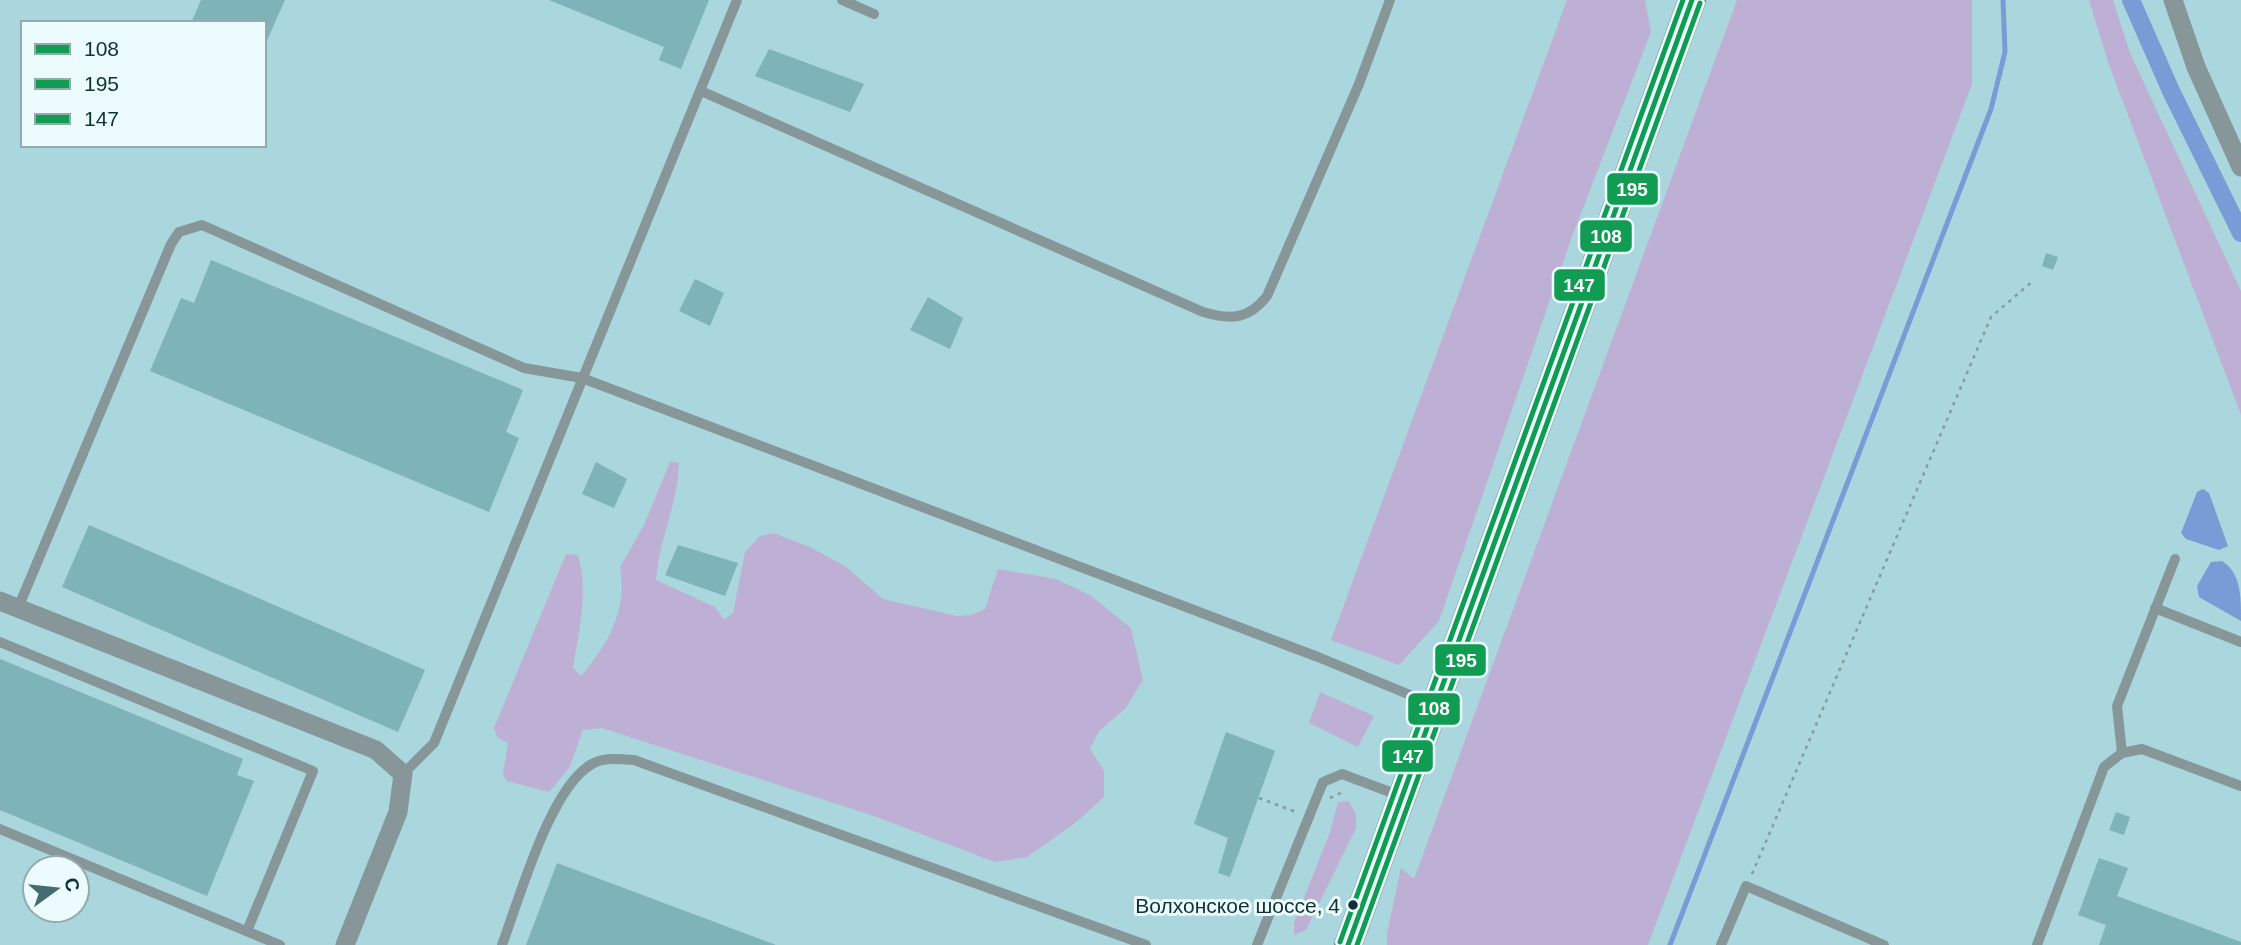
<svg xmlns="http://www.w3.org/2000/svg" width="2241" height="945" viewBox="0 0 2241 945" font-family="Arial,sans-serif">
<rect width="100%" height="100%" fill="#aad7dd"/>
<g fill="#beb0d4">
<path d="M1567,0H1645L1651,32L1570,242L1439,621L1399,665L1331,640Z"/>
<path d="M1737,0H1972V84L1648,945H1387V933L1401,868L1414,879Z"/>
<path d="M2089,0H2113L2130,53L2241,291V415L2108,62Z"/>
<path d="M670,462L679,463C678,504 659,539 656,580L715,607L724,619L733,613L745,552L760,536L774,533L812,548L845,566L883,599L957,616L971,615L985,609L998,569L1056,579L1090,595L1131,628L1143,680L1125,709L1099,731L1090,749L1104,771V797L1074,824L1027,857L995,862L874,816L602,728L583,730L569,768L549,792L507,781L503,775L508,743L498,738L494,728L566,554L578,555C589,591 579,631 573,667L581,676C608,644 628,610 620,567L644,525Z"/>
<path d="M1320,692L1374,716L1358,747L1309,723Z"/>
<path d="M1349,801L1356,815V828L1306,930L1294,935V923L1330,832L1338,802Z"/>
</g>
<g fill="#789cd6">
<path d="M2203,489L2209,493L2228,546L2219,550L2186,539L2181,533L2197,492Z"/>
<path d="M2222,561C2241,573 2241,596 2241,621L2199,597L2197,586L2211,562Z"/>
</g>
<g fill="none" stroke-linecap="round" stroke-linejoin="round">
<path stroke="#789cd6" stroke-width="5" d="M1670,945L1991,109L2005,52L2003,0"/>
<path stroke="#789cd6" stroke-width="18" d="M2131,0L2171,91L2241,233"/>
</g>
<g fill="#7db3b9">
<path d="M201,0H285L264,47V23H191Z"/>
<path d="M549,0H709L681,69L659,60L664,47Z"/>
<path d="M769,49L864,84L850,112L755,76Z"/>
<path d="M2046,253L2058,257L2053,270L2042,266Z"/>
<path d="M211,260L523,390L506,432L519,438L489,512L150,371L181,298L194,303Z"/>
<path d="M695,279L724,293L710,326L679,311Z"/>
<path d="M928,297L963,318L950,349L910,330Z"/>
<path d="M596,462L627,479L614,508L582,494Z"/>
<path d="M89,525L425,670L398,732L62,587Z"/>
<path d="M678,545L738,563L725,596L665,575Z"/>
<path d="M0,659L243,759L237,775L254,781L207,896L0,810Z"/>
<path d="M1226,732L1275,751L1230,877L1218,873L1228,838L1194,824Z"/>
<path d="M2116,812L2130,817L2124,835L2109,830Z"/>
<path d="M2099,858L2128,868L2117,896L2241,942V945H2099L2106,925L2078,915Z"/>
<path d="M557,863L776,945H526Z"/>
</g>
<g fill="none" stroke-linecap="round" stroke-linejoin="round">
<g stroke="#859c9f" stroke-width="2.5" stroke-dasharray="3.5 5" stroke-linecap="butt">
<path d="M1259,798L1296,812"/>
<path d="M1330,798L1343,792"/>
<path d="M1752,874L1991,317L2033,281"/>
</g>
<g stroke="#879799" stroke-width="10">
<path d="M842,0L874,14"/>
<path d="M701,91L1203,312C1231,320 1248,320 1267,296L1359,84L1390,0"/>
<path d="M18,608L171,244L179,232L202,225L524,368L582,378L1318,657L1432,704"/>
<path d="M2155,608L2241,642"/>
<path d="M0,642L313,771L247,931"/>
<path d="M2122,753L2117,706L2175,559"/>
<path d="M403,774L434,743L737,0"/>
<path d="M0,829L280,945"/>
<path d="M502,945C519,900 550,787 592,764C604,757 621,759 634,760L1146,945"/>
<path d="M1257,945L1323,782L1342,774L1398,795"/>
<path d="M1721,945L1746,886L1884,945"/>
<path d="M2037,945L2104,767L2122,753L2142,749L2241,786"/>
</g>
<g stroke="#879799" stroke-width="19">
<path d="M2173,0L2196,67L2241,167"/>
<path d="M0,601L376,750L403,774L398,812L345,945"/>
</g>
<path stroke="#809699" stroke-width="28" d="M1348,945L1692,0"/>
<defs>
<path id="bus-1" d="M1348,945L1692,0"/>
<path id="bus-2" d="M1357,945L1700,3"/>
<path id="bus-3" d="M1340,942L1683,0"/>
</defs>
<use href="#bus-1" stroke="#ecfbfd" stroke-width="10"/>
<use href="#bus-2" stroke="#ecfbfd" stroke-width="10"/>
<use href="#bus-3" stroke="#ecfbfd" stroke-width="10"/>
<use href="#bus-1" stroke="#109c52" stroke-width="5"/>
<use href="#bus-2" stroke="#109c52" stroke-width="5"/>
<use href="#bus-3" stroke="#109c52" stroke-width="5"/>
</g>
<circle fill="#0f3236" stroke="#ecfbfd" stroke-width="2.5" cx="1353" cy="905" r="6"/>
<g text-anchor="middle" stroke-width="6" stroke-linejoin="round" paint-order="stroke">
<g font-size="21" fill="#0f3236" stroke="#ecfbfd" text-anchor="end">
<text x="1340" y="913">Волхонское шоссе, 4</text>
</g>
</g>
<g stroke="#ecfbfd" stroke-width="2.5">
<rect x="1606" y="172" width="53" height="34" rx="7" fill="#109c52"/>
<rect x="1579" y="219" width="54" height="34" rx="7" fill="#109c52"/>
<rect x="1553" y="268" width="53" height="34" rx="7" fill="#109c52"/>
<rect x="1434" y="643" width="53" height="34" rx="7" fill="#109c52"/>
<rect x="1407" y="692" width="54" height="34" rx="7" fill="#109c52"/>
<rect x="1381" y="739" width="53" height="34" rx="7" fill="#109c52"/>
</g>
<g font-size="19" text-anchor="middle" font-weight="bold" fill="#fff">
<text x="1632" y="196">195</text>
<text x="1606" y="243">108</text>
<text x="1579" y="292">147</text>
<text x="1461" y="667">195</text>
<text x="1434" y="715">108</text>
<text x="1408" y="763">147</text>
</g>
<rect x="21" y="21" width="245" height="126" fill="#ecfbfd" stroke="#94abad" stroke-width="2"/>
<rect x="35" y="44" width="35" height="10" fill="#109c52" stroke="#94abad" stroke-width="2"/>
<text x="84" y="56" font-size="21" fill="#0f3236">108</text>
<rect x="35" y="79" width="35" height="10" fill="#109c52" stroke="#94abad" stroke-width="2"/>
<text x="84" y="91" font-size="21" fill="#0f3236">195</text>
<rect x="35" y="114" width="35" height="10" fill="#109c52" stroke="#94abad" stroke-width="2"/>
<text x="84" y="126" font-size="21" fill="#0f3236">147</text>
<g transform="translate(56 889) rotate(75)"><circle r="33" fill="#ecfbfd" stroke="#94abad" stroke-width="2"/>
<path d="M0-5L12 26L0 18L-12 26Z" fill="#456c70"/>
<text y="-10" font-size="19" font-weight="bold" text-anchor="middle" fill="#0f3236">С</text>
</g>
</svg>
